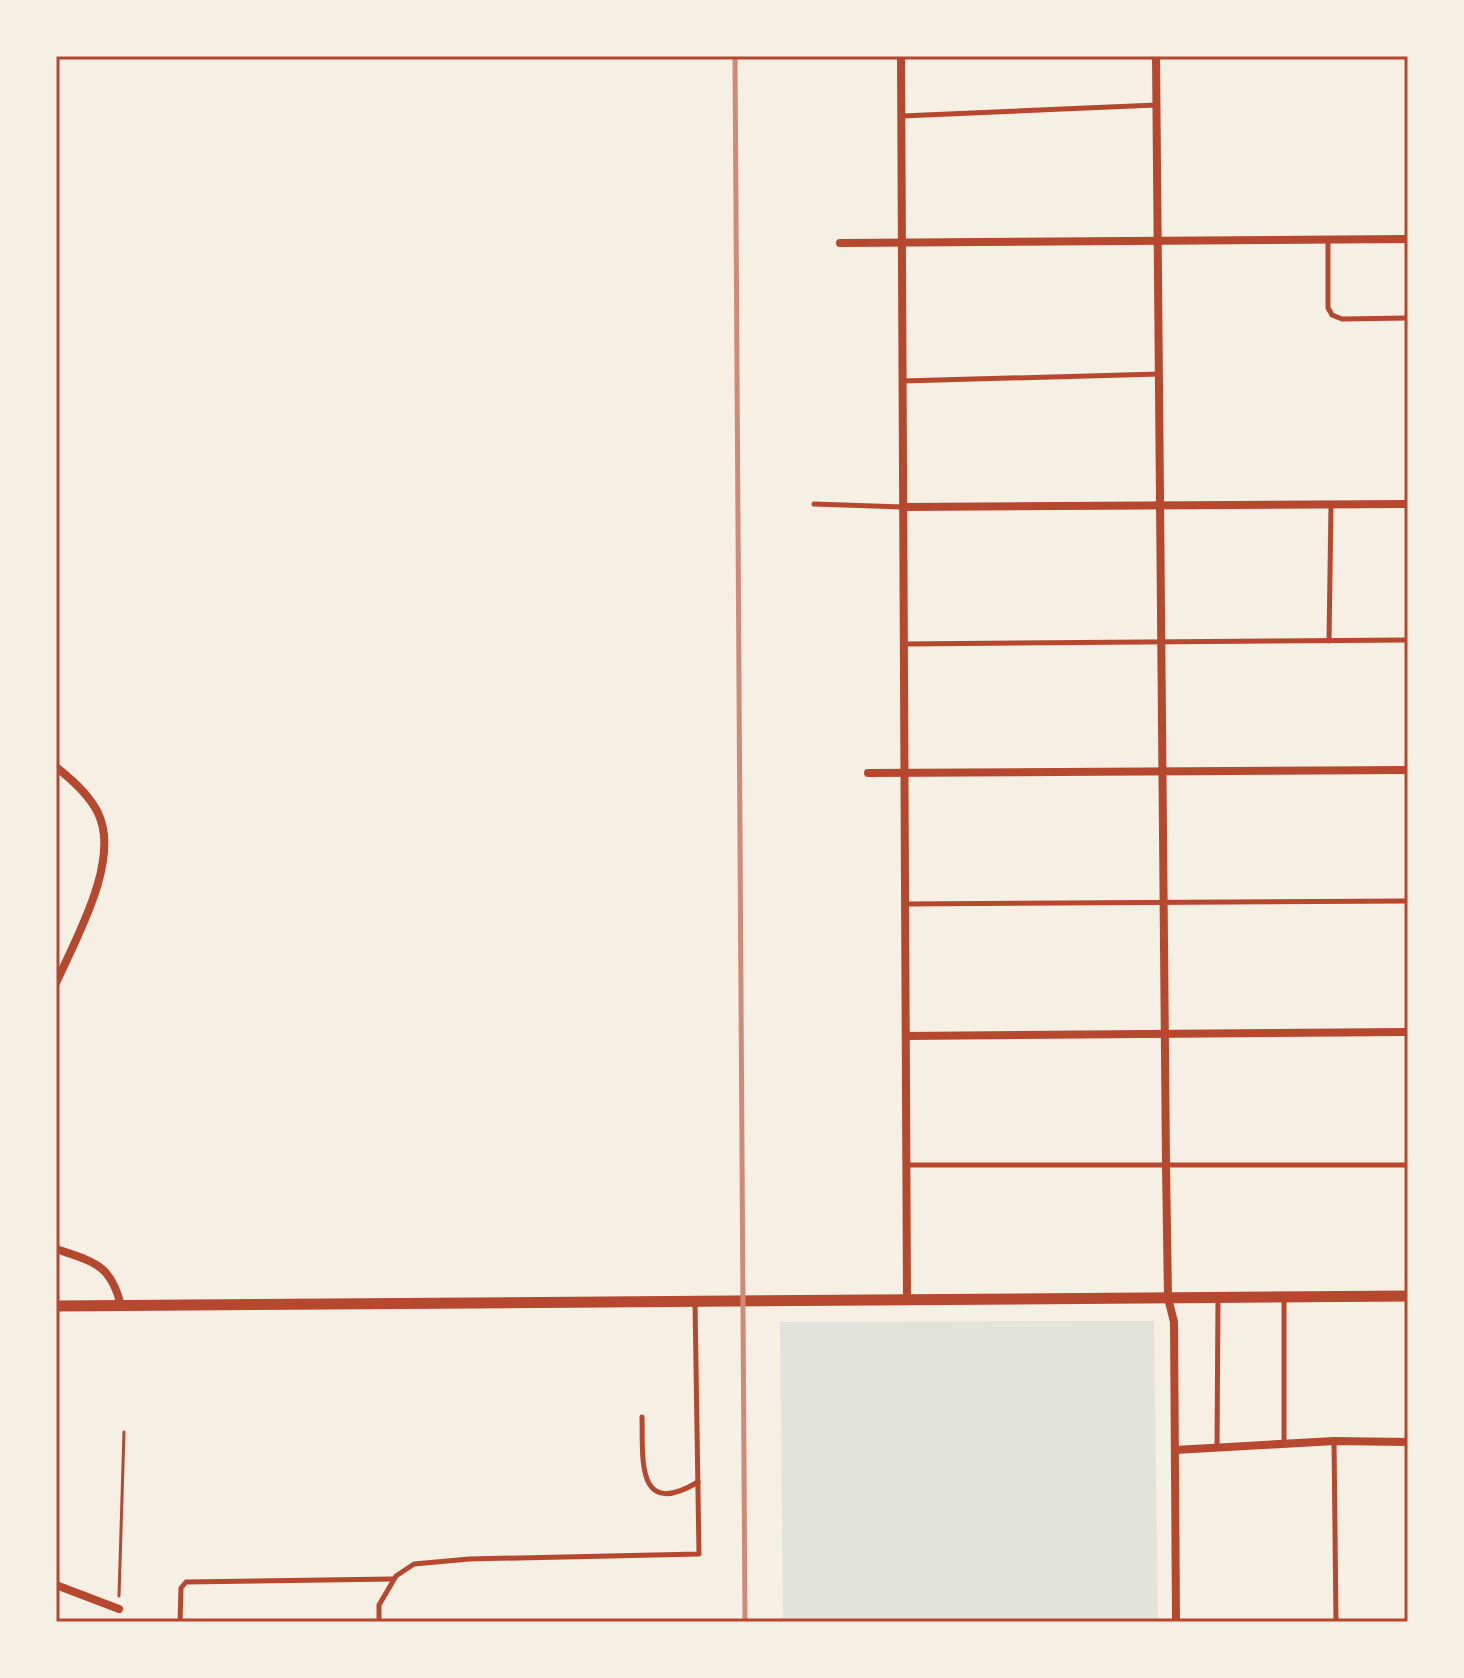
<svg xmlns="http://www.w3.org/2000/svg" width="1464" height="1678" viewBox="0 0 1464 1678" font-family="'Roboto Serif',serif">
<rect width="100%" height="100%" fill="#f6efe4"/>
<path fill="#e2e4dc" d="M1154,1321L1158,1622H783L780,1322Z"/>
<g fill="none" stroke-linecap="round" stroke-linejoin="round">
<path stroke="#b5482f" stroke-width="3" d="M119,1596L124,1432"/>
<g stroke="#b5482f" stroke-width="5">
<path d="M902,116L1156,105"/>
<path d="M1328,240V308L1332,315L1342,319L1408,318"/>
<path d="M902,381L1159,374"/>
<path d="M814,504L903,507"/>
<path d="M1329,641L1331,505"/>
<path d="M905,644L1408,640"/>
<path d="M905,904L1408,901"/>
<path d="M906,1165H1408"/>
<path d="M642,1417C643,1460 636,1519 698,1482"/>
<path d="M1334,1441L1336,1622"/>
<path d="M1284,1444V1298"/>
<path d="M1217,1448L1218,1299"/>
<path d="M180,1622L181,1588L186,1582L393,1579"/>
<path d="M379,1622V1605L396,1576L414,1564L469,1559L699,1554L695,1302"/>
</g>
<g stroke="#b5482f" stroke-width="8">
<path d="M901,56L907,1300"/>
<path d="M1156,56L1166,1165L1168,1298L1174,1322L1176,1622"/>
<path d="M840,243L1408,239"/>
<path d="M903,507L1408,504"/>
<path d="M56,767C70,778 90,796 98,813C121,860 76,938 56,983"/>
<path d="M868,773L1408,770"/>
<path d="M906,1036L1408,1032"/>
<path d="M56,1249C94,1262 111,1264 121,1306"/>
<path d="M1175,1450L1334,1441L1408,1442"/>
<path d="M56,1585L119,1609"/>
</g>
<path stroke="#b5482f" stroke-width="11" d="M56,1306L1408,1296"/>
<path stroke="#cf8b77" stroke-width="5" d="M735,56L745,1622"/>
</g>
<rect width="1464" height="1678" fill="none" stroke="#f6efe4" stroke-width="116"/>
<rect x="58" y="58" width="1348" height="1562" fill="none" stroke="#b5482f" stroke-width="3"/>
</svg>
